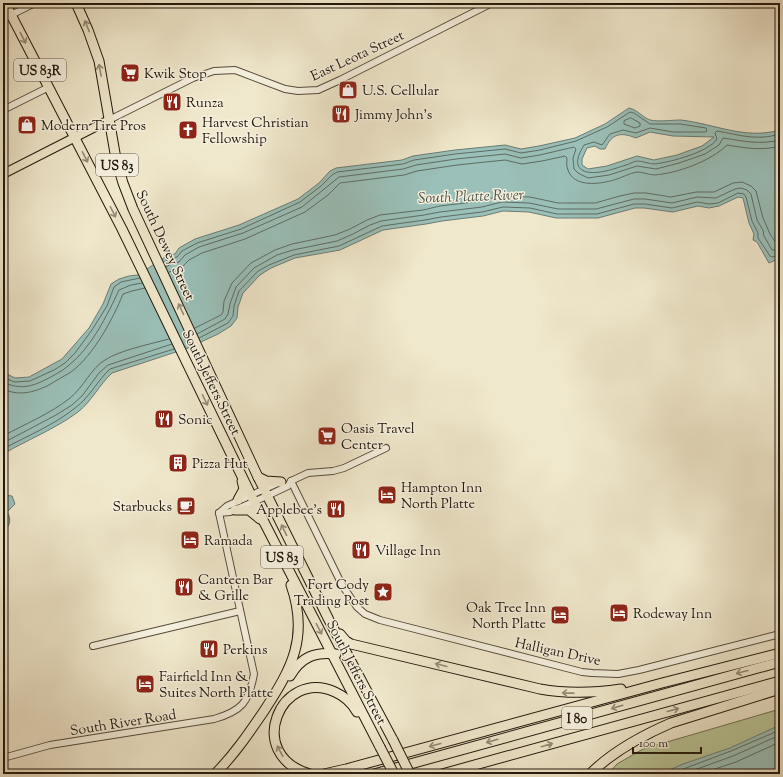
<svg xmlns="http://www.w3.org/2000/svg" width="783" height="777" viewBox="0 0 783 777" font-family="'Sorts Mill Goudy',serif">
<rect width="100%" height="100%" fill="#f0e8cc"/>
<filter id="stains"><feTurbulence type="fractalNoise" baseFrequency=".005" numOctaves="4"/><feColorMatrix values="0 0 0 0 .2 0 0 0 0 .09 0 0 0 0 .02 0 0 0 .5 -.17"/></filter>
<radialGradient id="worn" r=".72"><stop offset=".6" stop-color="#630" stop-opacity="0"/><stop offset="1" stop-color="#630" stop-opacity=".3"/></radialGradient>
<path fill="#bac698" stroke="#6e6e52" d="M780,709V774H608L617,764L643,749Z"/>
<g fill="#9ac0b9" stroke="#6a7c74" fill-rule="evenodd">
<path d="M629,108C638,110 642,117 650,120C658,122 672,120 681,120C715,124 745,140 780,130V258L769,263L757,242L753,240L754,234L749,223L743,198L738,197L719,206L709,208L698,206L673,212L644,208H635L598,218H556L529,212L503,211L483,216L442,221L426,224L383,230L340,250L295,258L271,268L260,275L243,293L238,307L237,318L231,326L218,334L188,348L112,373C99,385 92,401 78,412C55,429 27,440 3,454V372L15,378L29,377L62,359L89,328L103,304L111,284L119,279L129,276L138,275L168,255L175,254L179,248L195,239L239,225L298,199L319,183L330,171L336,168L402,160L413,156L455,150L505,145L521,149L539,146L575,138L605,124ZM650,132L673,136L714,137L702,146L677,155L654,160L637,156L607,166L588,169L582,165V159L587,148L595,146L600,149H605C612,133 621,132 636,138Z"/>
<path d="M3,495L12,496L15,504L7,512C12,519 10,527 3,531Z"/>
<path d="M780,725V774H660L683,764L730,748Z"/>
</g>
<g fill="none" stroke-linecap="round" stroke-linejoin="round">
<g stroke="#5e6c62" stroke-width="1">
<path d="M631,118L640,123V126L635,128L624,124V121Z"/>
<path d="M164,262L169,259L177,257L182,251L197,243L241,229L300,202L321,186L332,175L337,172L403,164L414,160L455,154L505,149L521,153L540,150L576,141L607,127L630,112L634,113L650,124H680L706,128L707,131L705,132H673L650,128L636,133L623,130L610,134L602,145L594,142L584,145C580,152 573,164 582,170C593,177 617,168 629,164C631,163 635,161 637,161C643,161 649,164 655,164C671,162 709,152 717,139L715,133L717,131C740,135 756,141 780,134"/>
<path d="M166,267L171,264L179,262L185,255L199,247L243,233L302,207L339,177L403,169L416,165L456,159L505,154L521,158L540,155L574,147L576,149L573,158L574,169L578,173L588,178L609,175L637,166L656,169L679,163L705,154L719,145L723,138C743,141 760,145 780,140"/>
<path d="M169,272L182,267L189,260L202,253L245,239L305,212L328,195L340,183L404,175L417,171L457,165L505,160L522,164L542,161L565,156L567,158C567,162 566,166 568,170C574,188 600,184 614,180C621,178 630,173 637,172C643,172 649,175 655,175C678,173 711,161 727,145C745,148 762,151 780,146"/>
<path d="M195,328L221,315L223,312L224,301L232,283L251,263L275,250L292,244L335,235L350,229L367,220L380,215L423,210L440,206L481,201L501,196L530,197L558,203H595L620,196L634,193H646L671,197L696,192H714L733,183L742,182L751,186L756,191L763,218L770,234L776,243L780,244"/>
<path d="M197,334L225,319L228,314L230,304L236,287L254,268L277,255L293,250L337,241L353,234L370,225L381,221L424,215L440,212L482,207L502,202L529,203L558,209H596L634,199H645L672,203L697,197L716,198L735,189L741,188L747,190L751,194L757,220L763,230L764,236L772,250H780"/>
<path d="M199,338L228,323L233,316L234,306L239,291L258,271L269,265L294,255L339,246L382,226L425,220L441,217L482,212L503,207L530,208L557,214H597L634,204H645L672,208L697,202L709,204L718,203L738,193L744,194L746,197L752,221L758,233V238L770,256L772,257L780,255"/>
<path d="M3,377L14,382L30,381L54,370L65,363L75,353L92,330L107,306L114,287L121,282L140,278"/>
<path d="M3,382C20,390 31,387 47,379C54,375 61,372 68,366C91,348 107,316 119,290L131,285L142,283"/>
<path d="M3,389C18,396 32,393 47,386C55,381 63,377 71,372C93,356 113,319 123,294L132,291L145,288"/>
<path d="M3,436C25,424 50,414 70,398C83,388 92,367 105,360C120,350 151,344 169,339"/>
<path d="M3,443L56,415L72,405L82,396L99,373L108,365L172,344"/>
<path d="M3,449C27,436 54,425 75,408C90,397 97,381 110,369L174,349"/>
<path d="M670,774L731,751L780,730"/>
<path d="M683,774L733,756L780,735"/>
<path d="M700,774L736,762L780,742"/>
</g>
<defs>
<g id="minor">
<path d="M3,19L35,3"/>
<path d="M3,110L49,87"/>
<path d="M109,120L193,78L214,71L235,70L285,89L298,91L318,90L340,80L492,3"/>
<path d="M291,481L342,585L357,607L365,614L380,620L582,672L592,673L618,674L639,670L780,634"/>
<path d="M291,481L308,473L333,471L344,468L386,448"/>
<path d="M219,513L230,512L267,496L288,486L291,481"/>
<path d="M219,513L227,506L278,483"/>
<path d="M93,646L240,611"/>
<path d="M3,758L50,745L214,719C242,711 249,702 254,674L219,513"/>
</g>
<path id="major" d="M3,174L109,120"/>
<g id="highway">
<path d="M5,3L122,229L265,524L380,747"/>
<path d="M76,3L88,30L99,61L116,159L123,183L133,209L258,477L329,620L393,740"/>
<path d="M258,477L266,481L281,482"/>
<path d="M238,500L244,489L242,481"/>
<path d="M235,510H249L260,519"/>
<path d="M340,634L346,641L351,644L540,689C568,694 594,693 621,689"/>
<path d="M290,676C301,657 314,652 336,654"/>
<path d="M215,774C234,755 249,733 264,711C292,668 309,637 291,585"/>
<path d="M310,774C243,755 281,667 335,692C344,696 352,703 357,712"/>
<path d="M324,774L346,769L662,683L780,653"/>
<path d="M374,774L780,662"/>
<path d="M442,774L780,681"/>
<path d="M590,774C613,751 641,736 671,723L780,689"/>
</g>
</defs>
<use href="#minor" stroke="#564b3c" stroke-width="8"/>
<use href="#major" stroke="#22170c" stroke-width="10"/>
<use href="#highway" stroke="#22170c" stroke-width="11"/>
<use href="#minor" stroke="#f5f0de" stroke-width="6"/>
<use href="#major" stroke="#f0e8cc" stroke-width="8"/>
<use href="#highway" stroke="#f0e8cc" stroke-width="9"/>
<defs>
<g id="highway-bridge">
<path d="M393,740L410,774"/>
<path d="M380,747L394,774"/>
</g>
</defs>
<use href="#highway-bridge" stroke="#22170c" stroke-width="11" stroke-linecap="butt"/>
<use href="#highway-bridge" stroke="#f0e8cc" stroke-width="9"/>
</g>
<defs><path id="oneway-shaft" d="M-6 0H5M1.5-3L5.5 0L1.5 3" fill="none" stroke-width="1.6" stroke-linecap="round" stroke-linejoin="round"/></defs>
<g stroke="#938a76">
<use href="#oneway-shaft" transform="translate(87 26) rotate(-112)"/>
<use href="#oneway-shaft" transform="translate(23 38) rotate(63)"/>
<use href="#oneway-shaft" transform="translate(100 70) rotate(-101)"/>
<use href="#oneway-shaft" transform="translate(85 157) rotate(63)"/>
<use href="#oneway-shaft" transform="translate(113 212) rotate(63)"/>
<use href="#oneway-shaft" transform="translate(181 309) rotate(-115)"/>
<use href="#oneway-shaft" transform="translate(205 400) rotate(64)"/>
<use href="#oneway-shaft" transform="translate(284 530) rotate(-116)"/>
<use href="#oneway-shaft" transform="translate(319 629) rotate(63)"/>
<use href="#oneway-shaft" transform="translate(441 665) rotate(-166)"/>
<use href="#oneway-shaft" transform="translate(742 672) rotate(165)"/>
<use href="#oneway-shaft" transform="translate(568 693) rotate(-179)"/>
<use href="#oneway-shaft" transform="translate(617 707) rotate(164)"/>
<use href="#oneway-shaft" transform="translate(673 710) rotate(-15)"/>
<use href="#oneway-shaft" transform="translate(492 741) rotate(164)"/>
<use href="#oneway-shaft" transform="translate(435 745) rotate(165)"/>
<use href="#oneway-shaft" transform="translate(547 745) rotate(-16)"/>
<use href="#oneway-shaft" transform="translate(280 751) rotate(-118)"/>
</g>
<defs>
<symbol id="supermarket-square" viewBox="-11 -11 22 22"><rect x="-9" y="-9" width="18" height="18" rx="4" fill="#8f2418" stroke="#f5f0de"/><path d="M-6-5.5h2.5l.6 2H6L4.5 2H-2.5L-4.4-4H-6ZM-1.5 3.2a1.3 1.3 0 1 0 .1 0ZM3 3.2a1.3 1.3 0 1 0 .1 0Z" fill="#fff"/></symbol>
<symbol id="shop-square" viewBox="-11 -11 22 22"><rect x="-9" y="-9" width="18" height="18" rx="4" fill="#8f2418" stroke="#f5f0de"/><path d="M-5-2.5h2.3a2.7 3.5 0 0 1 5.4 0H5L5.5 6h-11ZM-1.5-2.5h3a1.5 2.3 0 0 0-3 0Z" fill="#fff"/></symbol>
<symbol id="restaurant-square" viewBox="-11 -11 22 22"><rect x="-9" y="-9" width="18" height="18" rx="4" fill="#8f2418" stroke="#f5f0de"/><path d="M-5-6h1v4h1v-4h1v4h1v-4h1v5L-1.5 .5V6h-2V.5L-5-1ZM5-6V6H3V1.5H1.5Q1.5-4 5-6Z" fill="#fff"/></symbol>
<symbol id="church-square" viewBox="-11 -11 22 22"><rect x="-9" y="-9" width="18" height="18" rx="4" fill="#8f2418" stroke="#f5f0de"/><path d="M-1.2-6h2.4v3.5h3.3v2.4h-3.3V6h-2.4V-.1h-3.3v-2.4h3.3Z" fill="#fff"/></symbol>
<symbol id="building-square" viewBox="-11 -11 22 22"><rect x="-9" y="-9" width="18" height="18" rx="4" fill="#8f2418" stroke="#f5f0de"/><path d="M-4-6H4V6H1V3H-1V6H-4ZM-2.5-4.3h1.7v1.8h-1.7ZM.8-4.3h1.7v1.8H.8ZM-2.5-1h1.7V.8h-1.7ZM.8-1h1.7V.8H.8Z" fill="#fff"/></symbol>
<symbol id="hotel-square" viewBox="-11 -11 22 22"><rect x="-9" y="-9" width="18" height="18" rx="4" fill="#8f2418" stroke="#f5f0de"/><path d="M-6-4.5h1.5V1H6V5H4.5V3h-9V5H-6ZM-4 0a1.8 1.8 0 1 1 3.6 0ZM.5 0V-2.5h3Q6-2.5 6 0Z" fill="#fff"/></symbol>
<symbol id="cafe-square" viewBox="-11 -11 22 22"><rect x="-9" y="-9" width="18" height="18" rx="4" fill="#8f2418" stroke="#f5f0de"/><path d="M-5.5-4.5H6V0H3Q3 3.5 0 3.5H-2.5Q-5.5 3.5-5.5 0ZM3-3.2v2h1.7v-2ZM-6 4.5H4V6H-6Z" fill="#fff"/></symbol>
<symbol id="sight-square" viewBox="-11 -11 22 22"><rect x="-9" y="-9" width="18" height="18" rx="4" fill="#8f2418" stroke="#f5f0de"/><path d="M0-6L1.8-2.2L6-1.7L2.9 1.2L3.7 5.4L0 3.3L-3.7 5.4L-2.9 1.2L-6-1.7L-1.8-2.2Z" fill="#fff"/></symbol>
</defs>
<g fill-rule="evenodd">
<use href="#supermarket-square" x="119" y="62" width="22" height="22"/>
<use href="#shop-square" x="337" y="79" width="22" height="22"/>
<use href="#restaurant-square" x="161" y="91" width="22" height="22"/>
<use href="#restaurant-square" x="330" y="103" width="22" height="22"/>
<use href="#shop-square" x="16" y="114" width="22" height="22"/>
<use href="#church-square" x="177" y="119" width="22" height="22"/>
<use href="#restaurant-square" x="153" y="408" width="22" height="22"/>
<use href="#supermarket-square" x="316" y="425" width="22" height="22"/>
<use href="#building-square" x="167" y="452" width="22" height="22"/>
<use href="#hotel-square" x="376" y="484" width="22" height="22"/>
<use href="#cafe-square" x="175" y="495" width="22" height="22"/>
<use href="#restaurant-square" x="325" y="498" width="22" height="22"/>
<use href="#hotel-square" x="179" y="529" width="22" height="22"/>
<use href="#restaurant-square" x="350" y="539" width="22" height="22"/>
<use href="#restaurant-square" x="173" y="576" width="22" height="22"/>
<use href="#sight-square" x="372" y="581" width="22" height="22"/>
<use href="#hotel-square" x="608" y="602" width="22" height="22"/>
<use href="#hotel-square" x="549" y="604" width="22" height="22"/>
<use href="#restaurant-square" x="198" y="638" width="22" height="22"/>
<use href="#hotel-square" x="134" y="673" width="22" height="22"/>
</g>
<g text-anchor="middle" stroke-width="3" stroke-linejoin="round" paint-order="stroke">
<g fill="#f5f0de" stroke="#61584b" stroke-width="1">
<rect x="14" y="59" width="52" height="22" rx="3"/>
<rect x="96" y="154" width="42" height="22" rx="3"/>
<rect x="261" y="546" width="42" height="22" rx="3"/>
<rect x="562" y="707" width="30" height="22" rx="3"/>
</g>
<g font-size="13" font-weight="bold" fill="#22170c">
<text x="40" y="75">US 83R</text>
<text x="117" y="170">US 83</text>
<text x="282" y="562">US 83</text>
<text x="577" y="723">I 80</text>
</g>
<g font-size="14" fill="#22170c" stroke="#f5f0de">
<text transform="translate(357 55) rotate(-25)" y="5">East Leota Street</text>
<text transform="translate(166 245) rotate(65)" y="5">South Dewey Street</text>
<text transform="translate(212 382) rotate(64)" y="5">South Jeffers Street</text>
<text transform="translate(558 651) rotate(12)" y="5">Halligan Drive</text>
<text transform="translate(357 672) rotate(63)" y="5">South Jeffers Street</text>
<text transform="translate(123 722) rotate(-9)" y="5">South River Road</text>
</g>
<g font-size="14" fill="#22170c" stroke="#f5f0de" text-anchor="start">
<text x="144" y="78">Kwik Stop</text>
<text x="362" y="95">U.S. Cellular</text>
<text x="186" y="107">Runza</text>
<text x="355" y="119">Jimmy John's</text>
<text x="202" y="127">Harvest Christian<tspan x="202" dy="16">Fellowship</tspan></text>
<text x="41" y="130">Modern Tire Pros</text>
<text x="178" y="424">Sonic</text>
<text x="341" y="433">Oasis Travel<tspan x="341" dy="16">Center</tspan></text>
<text x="192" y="468">Pizza Hut</text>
<text x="401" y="492">Hampton Inn<tspan x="401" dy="16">North Platte</tspan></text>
<text x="172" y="511" text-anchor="end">Starbucks</text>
<text x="322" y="514" text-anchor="end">Applebee's</text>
<text x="204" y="545">Ramada</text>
<text x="375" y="555">Village Inn</text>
<text x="198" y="584">Canteen Bar<tspan x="198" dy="16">&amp; Grille</tspan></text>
<text x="369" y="589" text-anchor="end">Fort Cody<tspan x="369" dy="16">Trading Post</tspan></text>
<text x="546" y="612" text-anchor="end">Oak Tree Inn<tspan x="546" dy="16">North Platte</tspan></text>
<text x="633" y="618">Rodeway Inn</text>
<text x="223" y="654">Perkins</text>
<text x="159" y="681">Fairfield Inn &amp;<tspan x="159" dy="16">Suites North Platte</tspan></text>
</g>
<g font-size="15" font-style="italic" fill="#4c5249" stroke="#f5f0de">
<text transform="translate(471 196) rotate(-2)" y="5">South Platte River</text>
</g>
</g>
<rect width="783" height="777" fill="none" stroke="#f0e8cc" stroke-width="16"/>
<rect x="4" y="4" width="775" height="769" fill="none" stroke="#22170c" stroke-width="2"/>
<rect x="8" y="8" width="767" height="761" fill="none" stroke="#22170c"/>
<path d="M633 747v6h68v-6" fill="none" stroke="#22170c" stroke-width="2"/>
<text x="639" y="747" font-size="12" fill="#22170c" stroke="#f5f0de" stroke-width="3" paint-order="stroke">100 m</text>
<rect width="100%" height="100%" filter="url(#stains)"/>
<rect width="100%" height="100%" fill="url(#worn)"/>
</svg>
